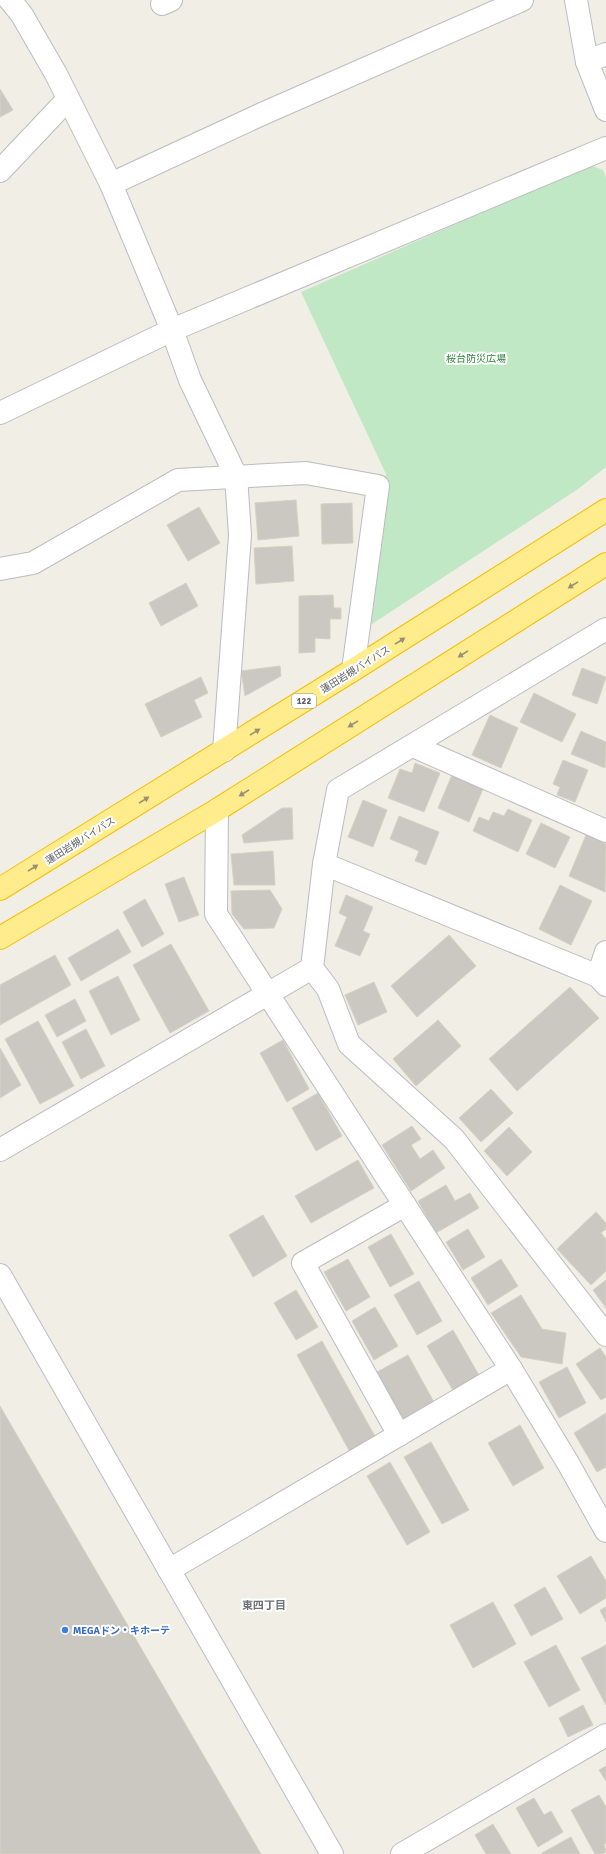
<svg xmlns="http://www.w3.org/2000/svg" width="606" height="1854" viewBox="0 0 606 1854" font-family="Signika,'Noto Sans JP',sans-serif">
<rect width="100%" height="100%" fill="#f0eee5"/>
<path fill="#c1e8c4" d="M590,165L603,170L606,177V467L578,489L366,628L367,596L386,474L301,292Z"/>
<g fill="#cbc8c2" stroke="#d5d1c3">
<path d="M0,89L13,110L0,117Z"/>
<path d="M296,500L299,536L258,540L255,503Z"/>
<path d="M352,503L353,543L322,544L321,504Z"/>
<path d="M199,507L220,543L188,561L167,525Z"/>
<path d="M292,546L294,581L256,584L254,548Z"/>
<path d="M186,583L198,606L161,626L149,603Z"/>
<path d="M333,595L334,608H341V619H330V639L315,638V652L299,653V596Z"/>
<path d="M280,666L281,676L245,696L241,671Z"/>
<path d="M582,668L606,677L597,704L572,695Z"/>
<path d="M201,677L208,693L194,700L202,717L161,737L145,704Z"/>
<path d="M534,693L576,714L562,742L520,722Z"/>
<path d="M490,715L518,728L501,768L472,755Z"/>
<path d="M581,731L606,742L605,768L571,754Z"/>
<path d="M563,760L588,770L575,802L557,795L560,787L553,784Z"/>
<path d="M415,763L440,773L424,812L388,798L400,769L412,773Z"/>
<path d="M452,775L483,789L469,822L438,808Z"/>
<path d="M363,800L387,810L373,847L348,837Z"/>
<path d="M282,808H292L293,839L244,843L242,835Z"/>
<path d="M508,809L532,820L518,852L473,831L479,817L489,821L493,812L504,816Z"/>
<path d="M399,816L439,832L426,865L415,861L419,851L390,839Z"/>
<path d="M541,823L570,837L555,868L526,854Z"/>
<path d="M586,835L606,844L605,892L569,876Z"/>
<path d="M273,851L275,885H234L231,854Z"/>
<path d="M184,877L199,915L179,922L165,884Z"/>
<path d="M560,885L592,901L571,945L539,929Z"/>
<path d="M270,890L282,909L274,928L244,929L232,914L231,891Z"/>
<path d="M346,895L373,907L363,931L370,934L360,956L335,946L347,917L339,913Z"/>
<path d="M145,899L164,934L142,947L123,912Z"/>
<path d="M118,929L131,952L81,981L68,958Z"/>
<path d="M449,935L476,966L417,1017L391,986Z"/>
<path d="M171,944L209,1011L170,1033L133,965Z"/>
<path d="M55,955L71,985L0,1025V985Z"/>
<path d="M118,976L140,1020L111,1035L89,991Z"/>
<path d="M374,982L387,1012L358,1025L345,995Z"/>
<path d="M570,987L599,1018L517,1091L489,1059Z"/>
<path d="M75,999L86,1021L57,1037L45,1015Z"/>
<path d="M438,1020L461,1046L416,1086L393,1059Z"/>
<path d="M38,1021L74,1086L40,1104L5,1039Z"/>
<path d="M86,1029L105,1066L81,1079L62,1042Z"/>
<path d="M283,1040L309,1089L287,1102L260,1053Z"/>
<path d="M0,1048L21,1085L0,1098Z"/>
<path d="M491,1089L513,1113L481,1142L459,1118Z"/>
<path d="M318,1093L342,1136L316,1151L292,1108Z"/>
<path d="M412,1126L421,1139L411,1145L420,1159L433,1150L445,1168L411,1191L382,1145Z"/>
<path d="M509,1127L532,1152L507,1176L484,1151Z"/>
<path d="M358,1160L374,1188L311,1223L295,1196Z"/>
<path d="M446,1185L455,1201L470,1193L479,1208L436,1233L418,1201Z"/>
<path d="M596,1212L606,1223V1229L601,1233L606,1239V1271L591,1285L557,1249Z"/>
<path d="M263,1215L287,1256L253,1277L229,1235Z"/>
<path d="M468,1229L485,1257L463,1270L446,1242Z"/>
<path d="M391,1234L414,1274L390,1287L368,1247Z"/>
<path d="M348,1259L370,1297L346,1311L324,1272Z"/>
<path d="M501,1259L518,1286L488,1305L471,1278Z"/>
<path d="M606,1280V1308L593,1290Z"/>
<path d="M419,1281L442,1321L417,1335L394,1295Z"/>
<path d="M296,1290L318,1327L296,1340L274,1303Z"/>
<path d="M521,1295L542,1329L566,1333L562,1364L521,1357L491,1313Z"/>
<path d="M375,1307L398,1346L374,1360L352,1321Z"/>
<path d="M453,1330L480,1377L454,1392L427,1346Z"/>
<path d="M322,1341L377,1440L351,1454L297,1355Z"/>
<path d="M600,1348L606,1357V1397L601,1400L576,1364Z"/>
<path d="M408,1355L435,1404L404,1421L377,1372Z"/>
<path d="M567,1367L586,1403L559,1418L539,1382Z"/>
<path d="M0,1406L261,1854H0Z"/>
<path d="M606,1413V1467L597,1472L574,1433Z"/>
<path d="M520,1425L544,1468L513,1486L488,1443Z"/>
<path d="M431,1442L469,1510L442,1524L404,1457Z"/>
<path d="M390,1462L430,1532L407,1545L367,1476Z"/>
<path d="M591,1556L606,1581V1598L580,1614L557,1576Z"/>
<path d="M545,1587L563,1619L531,1636L514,1605Z"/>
<path d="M493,1602L516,1644L473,1668L450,1625Z"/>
<path d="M606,1607V1622L600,1610Z"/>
<path d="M556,1645L580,1690L549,1707L524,1662Z"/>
<path d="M606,1645V1705L581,1658Z"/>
<path d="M583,1705L593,1725L568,1737L559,1718Z"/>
<path d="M606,1766V1781L599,1770Z"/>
<path d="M599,1795L606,1807V1843L604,1844L606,1852L603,1854H595L571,1810Z"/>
<path d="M534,1798L544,1815L551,1811L563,1832L538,1847L516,1808Z"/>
<path d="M493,1824L511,1854H486L475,1835Z"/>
<path d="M571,1837L580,1854H542V1853Z"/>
</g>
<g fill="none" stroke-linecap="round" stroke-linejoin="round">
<defs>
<g id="street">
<path d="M10,0L22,15L56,74L111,184L172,330L190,380L236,476L240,535L224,751"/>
<path d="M162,4L171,0"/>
<path d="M587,62L606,54"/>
<path d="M0,171L68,99"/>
<path d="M111,184L262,114L522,0"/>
<path d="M0,413L172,330L606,148"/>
<path d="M0,569L33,563L178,480L306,473L378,486L353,670"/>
<path d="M606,629L338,790L324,864L312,968L328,989L349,1044L454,1139L606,1335"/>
<path d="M413,746L606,831"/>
<path d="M217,810L216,914L511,1369L568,1463L606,1531"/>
<path d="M324,864L598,976L606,985"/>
<path d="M598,976L606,952"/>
<path d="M0,1150L312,968"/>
<path d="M399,1435L303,1263L405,1205"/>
<path d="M169,1570L511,1369"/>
<path d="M402,1854L606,1735"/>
</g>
<g id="secondary">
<path d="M576,0L587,62L606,110"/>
<path d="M0,1275L332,1854"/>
</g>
<g id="highway">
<path d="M0,889L353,670L606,510"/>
<path d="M0,938L217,810L606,564"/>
</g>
</defs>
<use href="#street" stroke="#babcc1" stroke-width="24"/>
<use href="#secondary" stroke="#babdc3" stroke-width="24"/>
<use href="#highway" stroke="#f5be00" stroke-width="24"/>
<use href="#street" stroke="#fff" stroke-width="22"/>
<use href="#secondary" stroke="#fff" stroke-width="22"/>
<use href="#highway" stroke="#ffec8d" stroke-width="22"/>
</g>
<defs><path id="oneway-solid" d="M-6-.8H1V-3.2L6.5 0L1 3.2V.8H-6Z"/></defs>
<g fill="#969174">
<use href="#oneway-solid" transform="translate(573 585) rotate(148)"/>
<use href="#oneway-solid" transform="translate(400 641) rotate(-32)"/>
<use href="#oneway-solid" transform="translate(463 654) rotate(148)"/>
<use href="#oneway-solid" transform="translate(353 724) rotate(148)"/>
<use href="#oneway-solid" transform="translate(255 732) rotate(-32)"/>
<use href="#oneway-solid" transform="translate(244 793) rotate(148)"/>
<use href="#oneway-solid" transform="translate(144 800) rotate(-32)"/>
<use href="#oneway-solid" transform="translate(33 868) rotate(-32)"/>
</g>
<circle fill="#3f7fe0" stroke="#fff" stroke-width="1.5" cx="65" cy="1630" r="4"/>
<g text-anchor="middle" stroke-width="4" stroke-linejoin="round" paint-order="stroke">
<rect fill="#fff" stroke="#8e9094" stroke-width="1" x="292" y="694" width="24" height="14" rx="3"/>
<g font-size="9" font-weight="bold" fill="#5d6066">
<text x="304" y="704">122</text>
</g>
<g font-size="10" fill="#30823b" stroke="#fff">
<text x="476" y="362">桜台防災広場</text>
</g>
<g font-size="10" fill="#5d6066" stroke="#fff">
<text transform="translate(355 669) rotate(-32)" y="4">蓮田岩槻バイパス</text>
<text transform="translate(80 840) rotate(-32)" y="4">蓮田岩槻バイパス</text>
</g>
<g font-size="10" font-weight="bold" fill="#366cbe" stroke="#fff" text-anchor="start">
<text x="73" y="1634">MEGAドン・キホーテ</text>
</g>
<g font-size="11" font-weight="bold" fill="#6e7278" stroke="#fff">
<text x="264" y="1609">東四丁目</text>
</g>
</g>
</svg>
